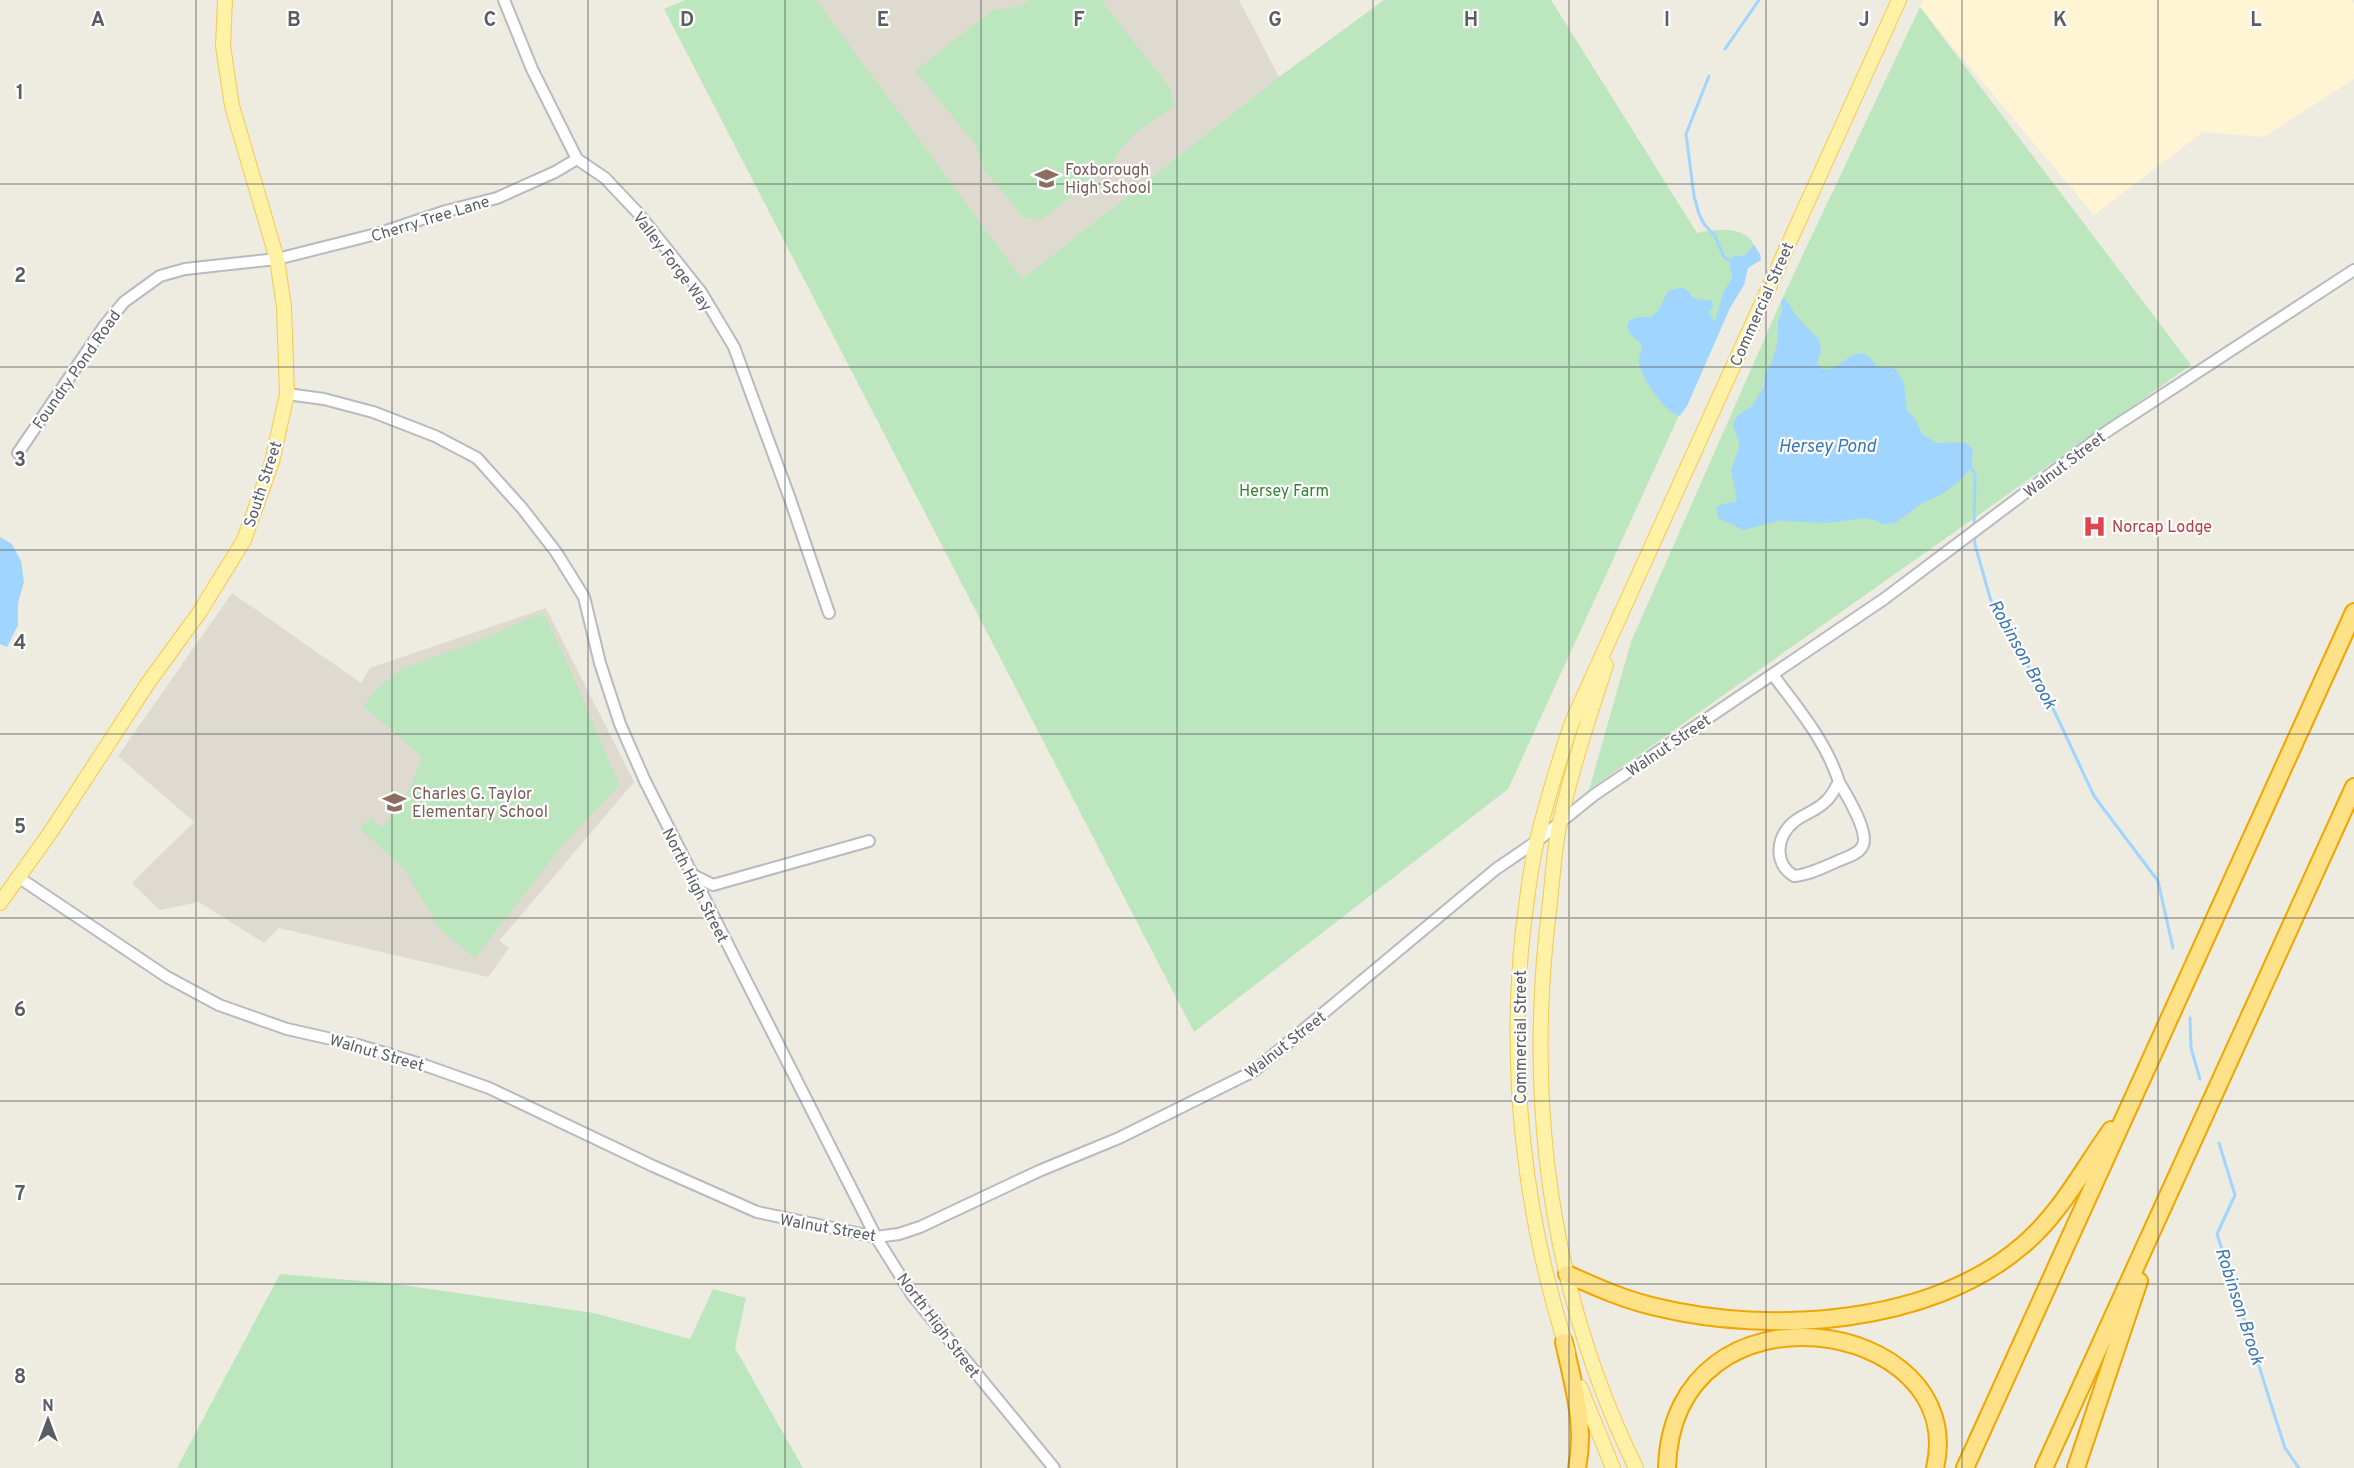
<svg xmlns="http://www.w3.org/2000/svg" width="2354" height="1468" viewBox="0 0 2354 1468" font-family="Overpass,sans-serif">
<rect width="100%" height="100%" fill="#eeebe1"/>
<path fill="#fff5d5" d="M1923,0H2351L2354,4V79L2264,137L2203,132L2094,215L1920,7Z"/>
<g fill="#dedad0">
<path d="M811,0H1239L1279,77L1022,279Z"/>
<path d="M232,593L361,683L370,668L546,608L634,782L499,941L509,948L488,977L279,928L264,943L199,902L160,910L132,883L194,822L118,756Z"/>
</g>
<g fill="#bce6bd">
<path d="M685,0H816L1022,279L1279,77L1384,0H1551L1697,233C1715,229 1745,225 1754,245L1744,256L1737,255C1731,269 1729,278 1735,293L1508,789L1194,1032L664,9Z"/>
<path d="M1029,0H1101L1170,88L1174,106L1138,131L1120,150L1112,165L1042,219L1024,218L985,171L974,142L915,71L993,10L1021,6Z"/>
<path d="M1920,7L2191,365L1589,790L1631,642L1782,299Z"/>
<path d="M537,615L546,617L571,671L619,785L562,846L475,958L441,930L404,869L360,829L371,817L382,828L398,807L385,798L393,788L404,797L411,786L422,757L363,706L381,685L400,670L488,637Z"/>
<path d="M280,1274L396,1284L594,1313L690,1339L713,1289L746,1298L735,1348L803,1468H177Z"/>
</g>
<g fill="#a0d5ff">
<path d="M1754,245L1760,254L1761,260L1748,268L1744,285L1730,308L1687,406L1680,416C1664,413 1642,378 1639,363C1638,356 1643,351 1641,344C1634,335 1624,334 1629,321L1637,317H1651L1659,310L1668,291C1684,286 1684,287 1694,298L1712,301L1713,306L1709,313L1715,322L1723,293L1732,278C1731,269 1727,262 1735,255L1744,256Z"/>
<path d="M1784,297L1796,315L1819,340L1821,351L1817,362L1822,369C1842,372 1846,350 1864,354C1872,356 1872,364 1878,366C1885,369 1890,366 1897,370L1904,384L1907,410L1916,420L1922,434L1937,443L1965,442L1973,450L1971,467L1963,478L1944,493L1921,504L1895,523L1884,524L1867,518L1828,523L1778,521L1743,530L1718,518L1716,508L1723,504L1735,502L1737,498L1731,470L1739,448V442L1733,425L1737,416L1751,407L1764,387L1765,375L1772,361L1778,341V322L1782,311L1781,301Z"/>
<path d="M0,537L12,544L21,561L24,582L18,603V625L7,647L0,644Z"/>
</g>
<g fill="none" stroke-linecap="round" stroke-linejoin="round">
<g stroke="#a0d5ff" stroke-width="3">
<path d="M1725,49L1759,0"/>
<path d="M1709,76L1686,134L1694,196L1699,214L1704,224L1715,236L1724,257L1733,262"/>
<path d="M1969,467L1973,470L1975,476L1974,529"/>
<path d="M1974,536L1975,545L1993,608L2051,704L2094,796L2158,881L2173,948"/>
<path d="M2190,1018L2191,1048L2200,1079"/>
<path d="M2219,1143L2235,1195L2217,1234L2285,1448L2299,1468"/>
</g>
<defs>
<g id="minor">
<path d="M504,0L532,69L577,159L605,178L638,213L701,292L734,347L790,499L829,613"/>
<path d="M287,394L324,399L373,412L435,436L477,458L522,508L556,552L584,597L600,663L620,724L645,781L876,1237L913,1296L1054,1468"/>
<path d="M18,453L105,325L124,302L160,276L185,269L277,259L380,233L446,211L497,198L555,172L577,159"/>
<path d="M1773,675C1798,708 1827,743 1839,782C1835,788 1832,796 1826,801C1818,810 1804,814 1795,821C1776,836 1773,863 1794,876C1809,875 1824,867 1838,861C1847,857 1857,855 1862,847C1871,833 1846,795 1839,782"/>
<path d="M691,874L713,885L869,841"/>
<path d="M18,877L167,977L219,1005L287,1029L358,1045L427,1066L489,1088L653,1166L757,1212L876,1237L899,1234L920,1227L1039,1171L1119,1138L1254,1071L1496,869L1537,841L1594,795L1884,599L2106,432L2354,270"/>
</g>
<g id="major">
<path d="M1606,665C1589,717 1572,768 1560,822C1554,848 1553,876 1550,902C1525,1098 1549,1290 1636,1468"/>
<path d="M0,903L50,833L148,683L199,613L244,540L272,462L287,394L284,307L277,259L232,106L223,46L225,0"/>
<path d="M1568,1352C1524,1216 1508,1071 1523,930C1527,900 1530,869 1537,840C1547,800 1559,761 1572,722L1899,0"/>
<path d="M1580,1387L1613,1468"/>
</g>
<g id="highway">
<path d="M1567,1274C1596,1287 1625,1300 1656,1307C1771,1335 1930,1325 2023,1245C2060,1214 2083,1169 2111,1130"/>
<path d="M1564,1342C1573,1384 1586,1425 1577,1468"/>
<path d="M1667,1468C1673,1271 1970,1317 1935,1468"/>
<path d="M1965,1468L2354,612"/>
<path d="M2044,1468L2354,787"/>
<path d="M2076,1468L2139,1281"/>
</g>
</defs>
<use href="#minor" stroke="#b7babf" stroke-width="14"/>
<use href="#major" stroke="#f6c951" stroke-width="16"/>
<use href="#highway" stroke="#efa600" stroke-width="20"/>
<use href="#minor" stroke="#fff" stroke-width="10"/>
<use href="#major" stroke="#fff1a5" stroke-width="14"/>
<use href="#highway" stroke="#ffe187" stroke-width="16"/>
</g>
<path fill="none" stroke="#5a5e63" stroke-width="1.5" stroke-opacity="0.55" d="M196,0V1468M392,0V1468M588,0V1468M785,0V1468M981,0V1468M1177,0V1468M1373,0V1468M1569,0V1468M1766,0V1468M1962,0V1468M2158,0V1468M0,184H2354M0,367H2354M0,550H2354M0,734H2354M0,918H2354M0,1101H2354M0,1284H2354"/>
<defs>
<symbol id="school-bare" viewBox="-9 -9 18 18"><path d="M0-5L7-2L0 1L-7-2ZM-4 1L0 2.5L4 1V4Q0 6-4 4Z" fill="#8d6e63" stroke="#fff" stroke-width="2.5" paint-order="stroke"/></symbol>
<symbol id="hospital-bare" viewBox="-9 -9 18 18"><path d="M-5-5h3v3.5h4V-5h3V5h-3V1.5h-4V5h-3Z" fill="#e0444e" stroke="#fff" stroke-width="2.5" paint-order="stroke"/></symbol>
</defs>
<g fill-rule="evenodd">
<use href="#school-bare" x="1030" y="162" width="33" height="33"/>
<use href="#hospital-bare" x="2078" y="510" width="33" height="33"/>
<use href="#school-bare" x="378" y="786" width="33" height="33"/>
</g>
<g text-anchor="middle" stroke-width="4.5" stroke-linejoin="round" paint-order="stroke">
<g font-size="16" fill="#785e54" stroke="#fff" text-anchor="start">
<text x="1065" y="175">Foxborough<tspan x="1065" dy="18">High School</tspan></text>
<text x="412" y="799">Charles G. Taylor<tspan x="412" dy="18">Elementary School</tspan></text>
</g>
<g font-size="16" fill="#5a5e63" stroke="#fff">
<text transform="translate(430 218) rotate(-17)" y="6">Cherry Tree Lane</text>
<text transform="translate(673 261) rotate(53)" y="6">Valley Forge Way</text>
<text transform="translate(1761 304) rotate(-66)" y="6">Commercial Street</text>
<text transform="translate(76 369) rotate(-55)" y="6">Foundry Pond Road</text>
<text transform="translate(2064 464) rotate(-37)" y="6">Walnut Street</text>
<text transform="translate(262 484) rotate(-72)" y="6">South Street</text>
<text transform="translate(1668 745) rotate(-34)" y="6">Walnut Street</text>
<text transform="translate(696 885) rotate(63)" y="6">North High Street</text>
<text transform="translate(1520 1037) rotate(-90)" y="6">Commercial Street</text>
<text transform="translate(1285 1044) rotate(-38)" y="6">Walnut Street</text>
<text transform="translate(377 1052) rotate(16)" y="6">Walnut Street</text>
<text transform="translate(828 1227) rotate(10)" y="6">Walnut Street</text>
<text transform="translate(939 1325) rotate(53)" y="6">North High Street</text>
</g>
<g font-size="16" fill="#308335" stroke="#fff">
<text x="1284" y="496">Hersey Farm</text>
</g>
<g font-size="16" fill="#be3a42" stroke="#fff" text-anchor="start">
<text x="2112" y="532">Norcap Lodge</text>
</g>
<g font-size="18" font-style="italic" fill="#3a75b5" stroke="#fff">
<text x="1827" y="452">Hersey Pond</text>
<text transform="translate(2023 654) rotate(61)" y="6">Robinson Brook</text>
<text transform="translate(2240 1306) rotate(72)" y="6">Robinson Brook</text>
</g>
</g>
<g font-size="20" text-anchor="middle" font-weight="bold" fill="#5a5e63" stroke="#fff" stroke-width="4.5" stroke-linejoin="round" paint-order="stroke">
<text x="98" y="26">A</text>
<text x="294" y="26">B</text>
<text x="490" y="26">C</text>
<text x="687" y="26">D</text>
<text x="883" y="26">E</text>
<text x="1079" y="26">F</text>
<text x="1275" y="26">G</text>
<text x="1471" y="26">H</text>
<text x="1667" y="26">I</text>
<text x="1864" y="26">J</text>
<text x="2060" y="26">K</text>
<text x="2256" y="26">L</text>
<text x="20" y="99">1</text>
<text x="20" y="282">2</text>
<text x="20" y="466">3</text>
<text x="20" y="649">4</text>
<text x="20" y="833">5</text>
<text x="20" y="1016">6</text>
<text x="20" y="1200">7</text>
<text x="20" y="1383">8</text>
</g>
<g transform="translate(48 1420)" stroke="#ffffff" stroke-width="4.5" paint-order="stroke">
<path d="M0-4.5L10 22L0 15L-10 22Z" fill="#5a5e63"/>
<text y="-9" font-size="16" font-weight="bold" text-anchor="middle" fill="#5a5e63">N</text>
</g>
</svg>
